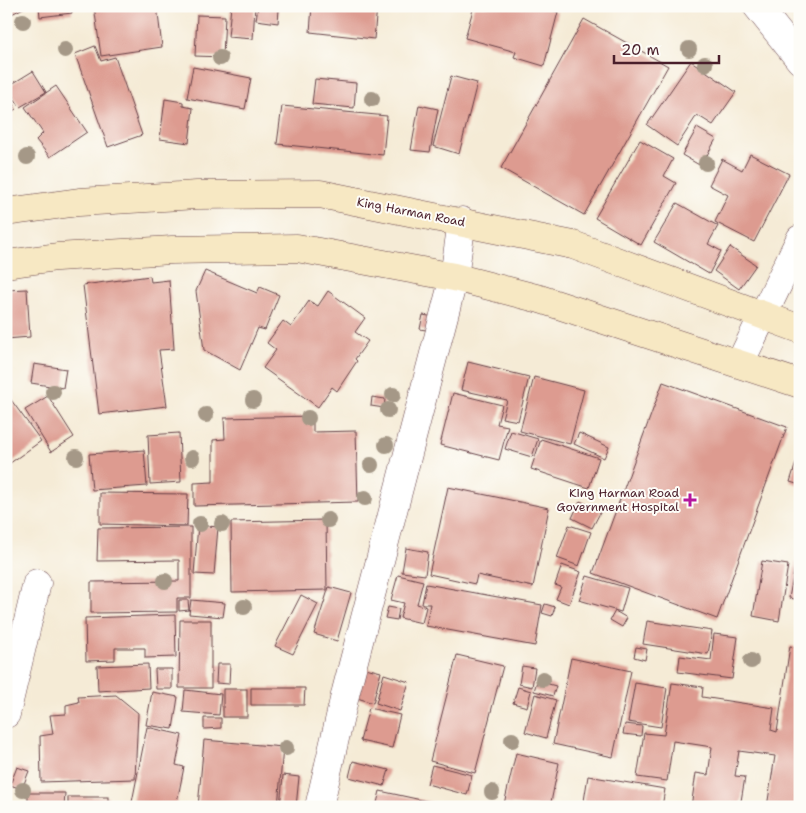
<svg xmlns="http://www.w3.org/2000/svg" width="806" height="813" viewBox="0 0 806 813" font-family="'Shantell Sans',sans-serif">
<rect width="100%" height="100%" fill="#fdfcf7"/>
<filter id="ink" filterUnits="userSpaceOnUse"><feTurbulence type="fractalNoise" baseFrequency=".02" numOctaves="2"/><feDisplacementMap in="SourceGraphic" scale="10" xChannelSelector="R" yChannelSelector="G"/><feConvolveMatrix kernelMatrix="1 2 1 2 8 2 1 2 1" color-interpolation-filters="sRGB"/></filter>
<filter id="wash" filterUnits="userSpaceOnUse"><feTurbulence type="fractalNoise" baseFrequency=".0096" numOctaves="4" result="noise"/><feDisplacementMap in="SourceGraphic" scale="20" xChannelSelector="R" yChannelSelector="G"/><feGaussianBlur stdDeviation="1.12" result="paint"/><feColorMatrix in="noise" values="0 0 0 0 0 0 0 0 0 0 0 0 0 0 0 0 0 1.4 0 .05"/><feComposite in="paint" operator="in"/></filter>
<g filter="url(#wash)">
<rect width="100%" height="100%" fill="#f5ebd6"/>
<g id="blocks">
<g fill="#dd9b90">
<path d="M6,6H27L6,17Z"/>
<path d="M39,6H71L72,13L40,17Z"/>
<path d="M94,6H157L162,47L101,56Z"/>
<path d="M231,6H255L253,39L228,37Z"/>
<path d="M258,6L279,9L278,23L256,20Z"/>
<path d="M312,6H377L374,39L310,32Z"/>
<path d="M474,6H539L558,12L544,66L514,57L516,52L465,38Z"/>
<path d="M197,15L225,16L223,57L195,56Z"/>
<path d="M584,19L668,66L584,215L501,168Z"/>
<path d="M95,46L101,61L115,57L142,135L108,147L75,54Z"/>
<path d="M691,61L736,92L713,125L697,115L677,146L647,125Z"/>
<path d="M193,67L251,78L245,109L187,98Z"/>
<path d="M33,71L46,92L20,107L7,87Z"/>
<path d="M451,76L477,83L459,154L433,146Z"/>
<path d="M315,79L356,83L354,108L312,104Z"/>
<path d="M56,86L87,132L50,157L36,140L43,133L25,107Z"/>
<path d="M6,93L16,109L6,115Z"/>
<path d="M165,99L183,102V106L193,108L189,143L160,139Z"/>
<path d="M419,105L438,109L430,152L411,150Z"/>
<path d="M282,106L387,116L383,155L277,144Z"/>
<path d="M697,128L716,139L701,166L682,155Z"/>
<path d="M640,140L673,159L664,176L676,183L641,245L595,218Z"/>
<path d="M750,154L789,174L754,242L715,222L728,195L709,185L722,159L742,170Z"/>
<path d="M677,203L718,226L708,244L721,251L709,274L654,242Z"/>
<path d="M730,247L756,265L739,289L714,271Z"/>
<path d="M205,271L257,293L260,287L279,295L265,330L258,328L240,370L204,350L196,291Z"/>
<path d="M150,276L151,282L169,280L174,349L159,350L167,406L99,414L83,285Z"/>
<path d="M27,289L30,337L6,339V290Z"/>
<path d="M328,291L365,318L355,332L368,341L355,359L357,361L337,391L332,387L318,407L263,368L276,350L267,343L283,321L291,327L309,301L318,306Z"/>
<path d="M423,315L440,318L437,332L420,329Z"/>
<path d="M468,362L529,377L518,421L502,418L507,400L461,390Z"/>
<path d="M34,364L66,369L63,388L31,383Z"/>
<path d="M534,377L584,390L570,444L520,431Z"/>
<path d="M663,382L787,427L717,619L593,573Z"/>
<path d="M6,393L41,441L6,466Z"/>
<path d="M453,393L502,405L497,424L508,426L499,460L440,445Z"/>
<path d="M48,396L74,437L51,452L25,410Z"/>
<path d="M372,397L385,399L384,408L371,406Z"/>
<path d="M313,416V432L356,431L358,502L194,506V483L213,482V440L225,439L224,418Z"/>
<path d="M511,431L538,439L532,457L505,449Z"/>
<path d="M179,433L181,482L150,484L148,435Z"/>
<path d="M579,433L609,447L604,458L574,444Z"/>
<path d="M541,439L599,458L589,488L531,469Z"/>
<path d="M144,450L147,486L92,490L89,454Z"/>
<path d="M800,450V485L790,482Z"/>
<path d="M448,487L549,508L533,587L477,575L475,584L429,574Z"/>
<path d="M100,493L188,494L187,526L100,524Z"/>
<path d="M580,501L601,511L592,528L572,518Z"/>
<path d="M326,520L327,590L232,592L231,522Z"/>
<path d="M198,525L218,527L214,575L194,574Z"/>
<path d="M569,525L591,532L579,566L557,558Z"/>
<path d="M191,527V598H177V612L91,613V582L179,581V560L97,561L98,528Z"/>
<path d="M799,545H800V600L789,598Z"/>
<path d="M406,548L428,552L425,575L402,572Z"/>
<path d="M762,561L788,565L779,621L753,616Z"/>
<path d="M562,565L581,572L569,604L556,599L561,587L555,585Z"/>
<path d="M398,575L423,581L417,604L426,607L422,623L400,618L404,603L391,600Z"/>
<path d="M587,576L628,588L621,612L579,600Z"/>
<path d="M426,584L542,605L535,646L426,626L430,604H422Z"/>
<path d="M329,587L351,593L337,641L314,634Z"/>
<path d="M301,595L318,604L293,654L275,646Z"/>
<path d="M179,600H188L189,610L179,611Z"/>
<path d="M191,600L225,603L223,617L189,614Z"/>
<path d="M545,604L555,607L552,616L542,613Z"/>
<path d="M388,607L399,609L397,620L385,618Z"/>
<path d="M615,611L627,618L622,627L610,620Z"/>
<path d="M175,615L176,657L145,658V648H115V660L86,661L85,618Z"/>
<path d="M180,620H211V688H179Z"/>
<path d="M647,621L712,631L708,654L643,644Z"/>
<path d="M6,625L20,628L6,678Z"/>
<path d="M714,634L738,637L732,679L678,672L680,656L711,660Z"/>
<path d="M790,646L800,648V807H767L775,756L739,751L735,776L745,777L740,807H691L696,773L708,775L712,747L673,741L667,781L637,777L644,733L664,735L672,683L703,687L702,697L774,708L771,730L777,732Z"/>
<path d="M636,647L647,649L645,660L634,657Z"/>
<path d="M457,655L503,666L475,773L430,761Z"/>
<path d="M571,658L631,671L613,757L553,744Z"/>
<path d="M148,664L149,688L98,691L97,666Z"/>
<path d="M217,664H230L229,684L216,683Z"/>
<path d="M522,666L535,668L532,687L519,684Z"/>
<path d="M362,667L381,672L373,703L354,697Z"/>
<path d="M155,669H172V689H156Z"/>
<path d="M384,674L409,682L400,711L376,703Z"/>
<path d="M537,681L556,686L553,696L534,691Z"/>
<path d="M635,683L667,688L661,727L628,722Z"/>
<path d="M518,687L531,691L527,707L513,703Z"/>
<path d="M251,688H305L304,705H251Z"/>
<rect x="223" y="689" width="24" height="28"/>
<path d="M185,690L221,694L219,715L183,712Z"/>
<path d="M152,692L178,697L173,729L146,725Z"/>
<path d="M535,694L556,700L546,738L525,732Z"/>
<path d="M116,695L138,713L135,779L41,782L40,736L53,734L50,715L66,714V705L79,702L78,697Z"/>
<path d="M369,708L400,715L392,748L360,741Z"/>
<path d="M204,718H221V728L204,729Z"/>
<path d="M625,724L642,726L641,736L623,734Z"/>
<path d="M147,727L182,735L176,765L184,767L176,807H131Z"/>
<path d="M204,740L283,747L278,807H198Z"/>
<path d="M516,753L559,763L550,807L504,804Z"/>
<path d="M353,761L389,770L384,786L349,777Z"/>
<path d="M432,765L472,775L467,795L427,784Z"/>
<path d="M17,767L29,771L22,789L10,785Z"/>
<path d="M283,775L299,777L296,807H280Z"/>
<path d="M588,776L665,789L662,807H583Z"/>
<path d="M380,791L449,806V807H376Z"/>
<path d="M28,793H65L64,807H28Z"/>
<rect x="68" y="797" width="40" height="10"/>
</g>
</g>
</g>
<g filter="url(#ink)">
<use href="#blocks" fill-opacity="0" stroke="#643e45" stroke-width="1"/>
<g fill="none" stroke-linecap="round" stroke-linejoin="round">
<defs>
<g id="street">
<path d="M757,6L800,60"/>
<path d="M740,363L800,239"/>
<path d="M6,714L37,583"/>
<path d="M319,807L346,691L454,277L462,221"/>
</g>
<g id="secondary">
<path d="M6,212L79,202L197,195L320,194L573,245L800,329"/>
<path d="M6,264L57,257L172,250L297,248L454,277L540,299L800,384"/>
</g>
</defs>
<use href="#street" stroke="#643e45" stroke-width="29"/>
<use href="#secondary" stroke="#643e45" stroke-width="29"/>
<use href="#street" stroke="#fff" stroke-width="28"/>
<use href="#secondary" stroke="#f7e8c3" stroke-width="28"/>
</g>
<g fill="#a59887">
<circle cx="23" cy="21" r="8"/>
<circle cx="689" cy="49" r="8"/>
<circle cx="65" cy="50" r="8"/>
<circle cx="220" cy="58" r="8"/>
<circle cx="705" cy="64" r="8"/>
<circle cx="372" cy="99" r="8"/>
<circle cx="27" cy="157" r="8"/>
<circle cx="706" cy="163" r="8"/>
<circle cx="53" cy="392" r="8"/>
<circle cx="393" cy="395" r="8"/>
<circle cx="253" cy="400" r="8"/>
<circle cx="388" cy="410" r="8"/>
<circle cx="206" cy="415" r="8"/>
<circle cx="308" cy="418" r="8"/>
<circle cx="386" cy="445" r="8"/>
<circle cx="76" cy="457" r="8"/>
<circle cx="192" cy="458" r="8"/>
<circle cx="371" cy="465" r="8"/>
<circle cx="365" cy="498" r="8"/>
<circle cx="328" cy="520" r="8"/>
<circle cx="200" cy="524" r="8"/>
<circle cx="222" cy="524" r="8"/>
<circle cx="165" cy="581" r="8"/>
<circle cx="244" cy="607" r="8"/>
<circle cx="751" cy="661" r="8"/>
<circle cx="543" cy="679" r="8"/>
<circle cx="512" cy="740" r="8"/>
<circle cx="286" cy="748" r="8"/>
<circle cx="23" cy="790" r="8"/>
<circle cx="492" cy="792" r="8"/>
</g>
</g>
<path fill="#b5179e" stroke="#fdfcf7" stroke-width="2" d="M687.5 492.5h5v5h5v5h-5v5h-5v-5h-5v-5h5z"/>
<g text-anchor="middle" stroke-width="4" stroke-linejoin="round" paint-order="stroke">
<g font-size="12" fill="#4a1f2b" stroke="#fdfcf7">
<text transform="translate(411 212) rotate(11)" y="4">King Harman Road</text>
</g>
<g font-size="12" fill="#4a1f2b" stroke="#fdfcf7" text-anchor="end">
<text x="679" y="497">King Harman Road<tspan x="679" dy="14">Government Hospital</tspan></text>
</g>
</g>
<rect width="806" height="813" fill="none" stroke="#fdfcf7" stroke-width="25"/>
<path d="M614 55v8h105v-8" fill="none" stroke="#4a1f2b" stroke-width="2.5"/>
<text x="621" y="55" font-size="15" fill="#4a1f2b" stroke="#fdfcf7" stroke-width="4" paint-order="stroke">20 m</text>
</svg>
